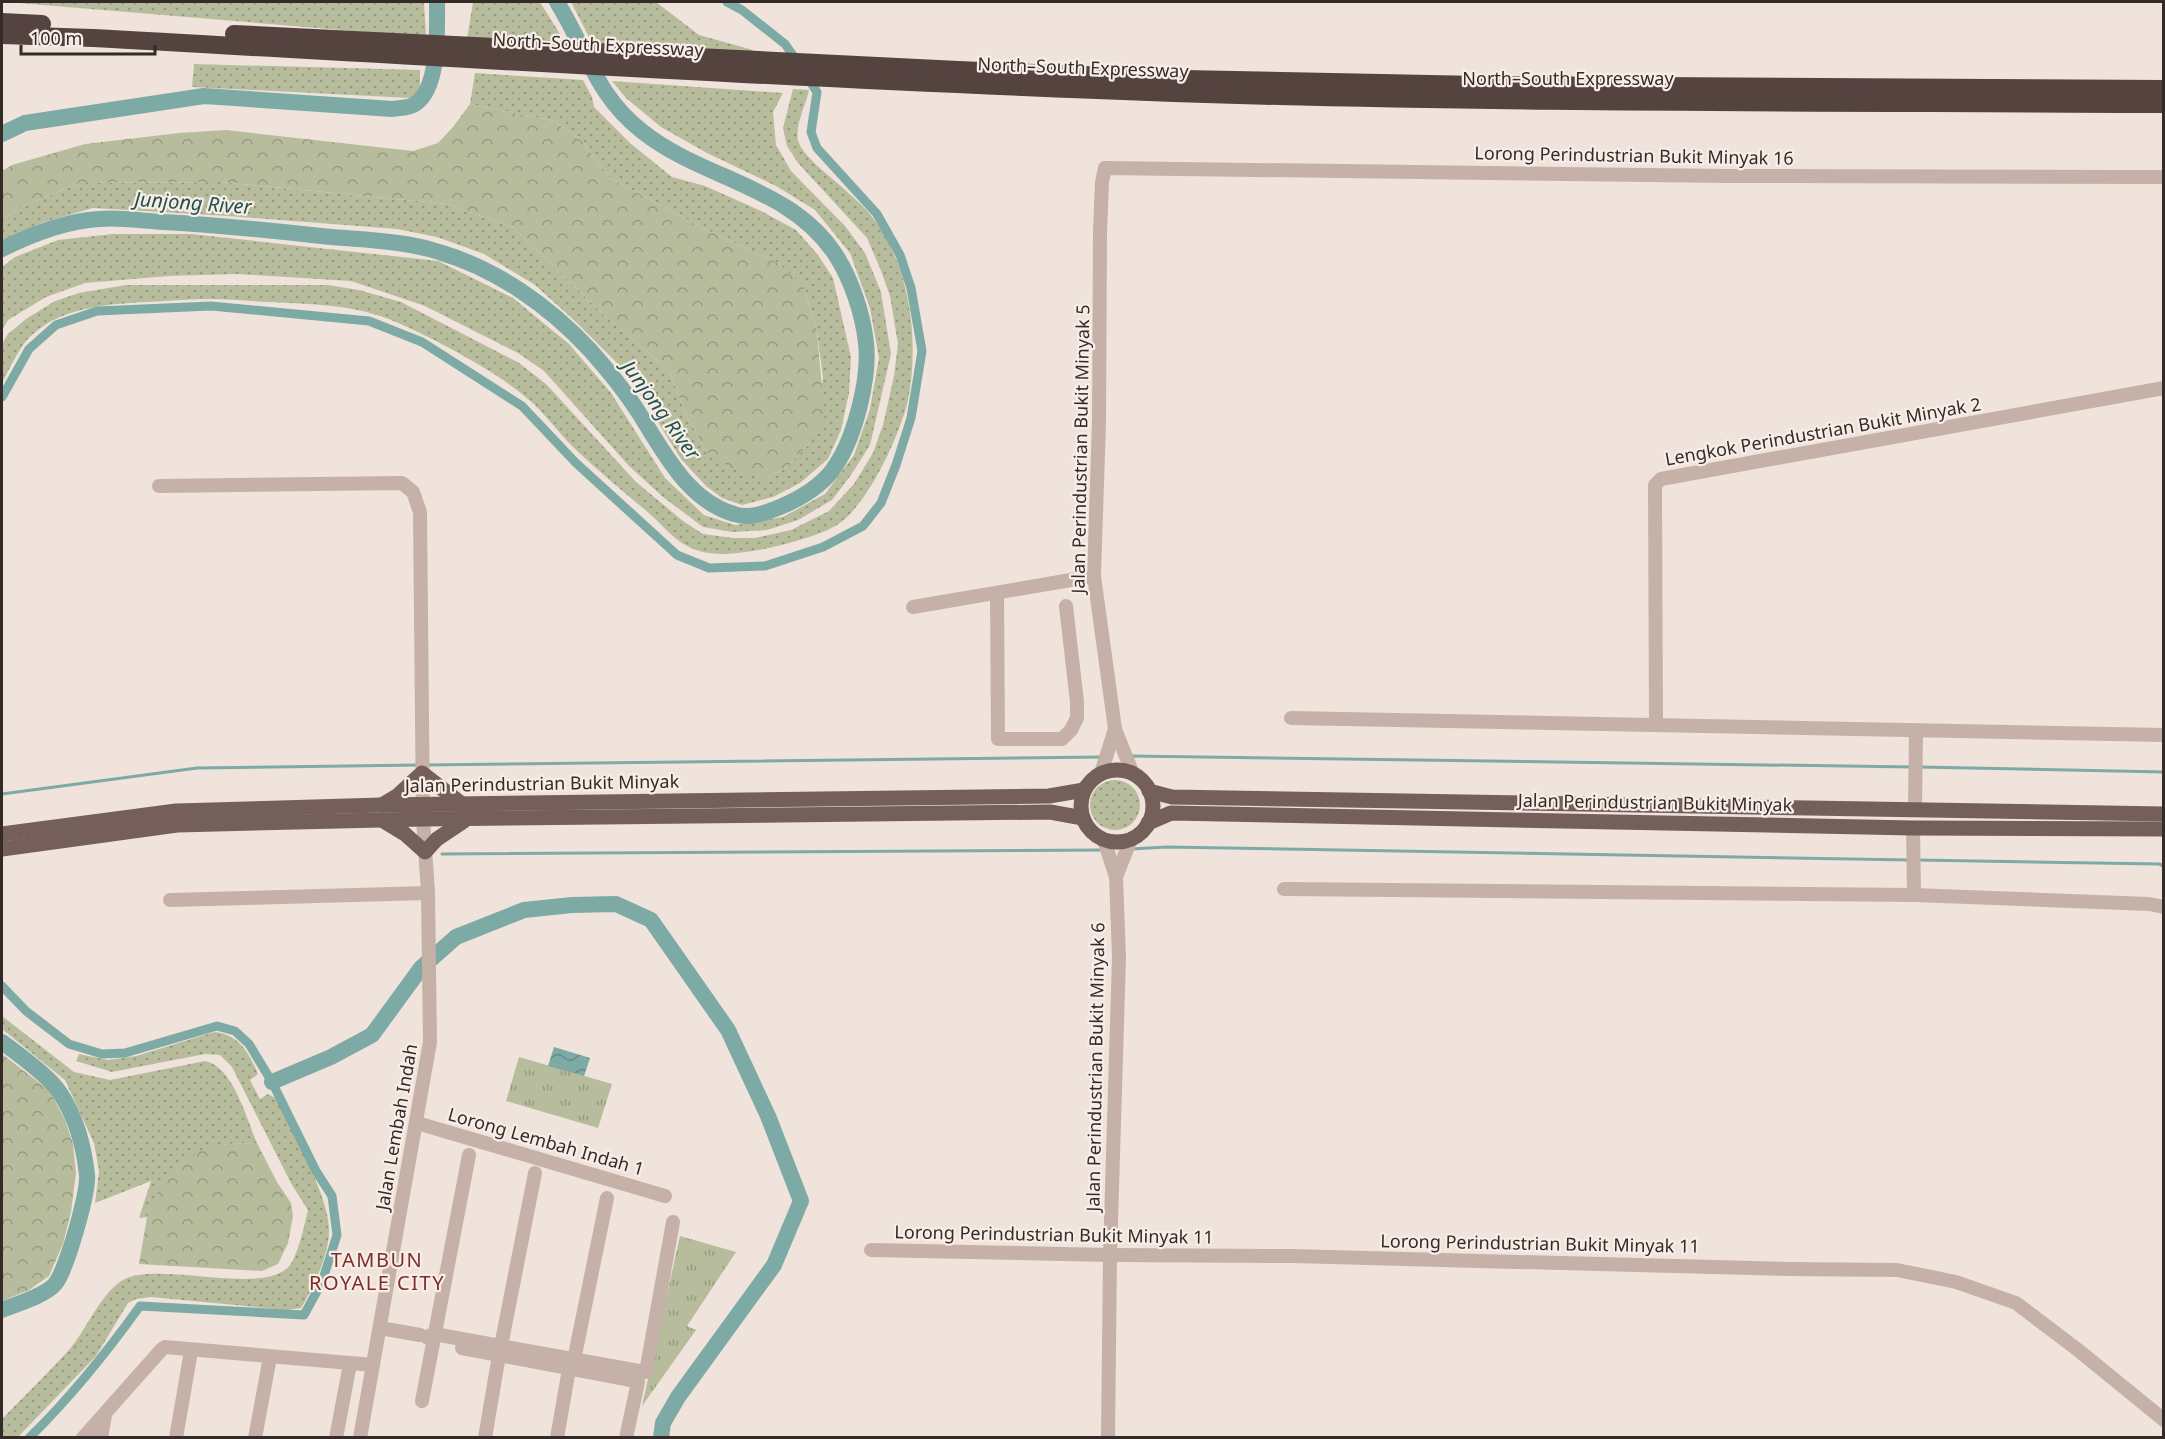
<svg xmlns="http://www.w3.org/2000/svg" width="2165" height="1439" viewBox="0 0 2165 1439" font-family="'Noto Sans',sans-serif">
<defs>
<pattern id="grass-dots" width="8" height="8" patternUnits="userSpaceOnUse" patternTransform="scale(1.5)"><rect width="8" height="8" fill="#b7bd9c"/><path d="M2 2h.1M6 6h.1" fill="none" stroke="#969a7f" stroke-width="1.8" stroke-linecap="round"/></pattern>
<pattern id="forest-crowns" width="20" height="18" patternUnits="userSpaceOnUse" patternTransform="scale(1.5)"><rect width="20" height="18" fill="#b7bd9c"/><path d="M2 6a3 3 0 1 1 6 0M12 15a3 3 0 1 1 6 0" fill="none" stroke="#969a7f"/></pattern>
<pattern id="park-tufts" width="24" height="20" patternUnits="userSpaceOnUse" patternTransform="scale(1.5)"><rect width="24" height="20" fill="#b7bd9c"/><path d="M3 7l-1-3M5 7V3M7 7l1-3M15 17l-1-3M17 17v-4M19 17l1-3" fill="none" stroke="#969a7f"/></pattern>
<pattern id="water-waves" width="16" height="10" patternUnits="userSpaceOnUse" patternTransform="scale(1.5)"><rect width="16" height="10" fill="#7daaa5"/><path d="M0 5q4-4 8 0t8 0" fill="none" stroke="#678b86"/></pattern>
</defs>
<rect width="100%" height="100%" fill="#efe3db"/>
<g fill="url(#grass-dots)">
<path d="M7,2H424L426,37Z"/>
<path d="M473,2H540L565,42L467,39Z"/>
<path d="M571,2H656L699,35L753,50V53L592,43Z"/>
<path d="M194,64L420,70V91L411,98L192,87Z"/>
<path d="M475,73L583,80L592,97L594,107L630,143L672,177L705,186L761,211L796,230L818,255L833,278L851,357L849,393L841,430L828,459L800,483L773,497L742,505L722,498L706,486L681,459L646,403L615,361L576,322L535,285L484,254L437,237L397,229L228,216L93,208L44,222L2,240V220L21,207L80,183L220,182L447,204L514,228L607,318L669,370L687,417L707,452L766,478L786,468L810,443L823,378L817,331L804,287L778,263L705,229L610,178L583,142L554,121L470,104Z"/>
<path d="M612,81L783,93L773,112L776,145L791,171L845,226L865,253L881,292L891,354L870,445L851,475L832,500L798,520L767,530L732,532L703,527L663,497L629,466L544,371L518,353L425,306L351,281L237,274L169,276L85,283L46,297L8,320L2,330V267L15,257L58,240L113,234H191L438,261L513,298L569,344L611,393L665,478L704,515L735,525L783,517L825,494L854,455L870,409L879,358L870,308L850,253L815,210L776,186L707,153L661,127L626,98Z"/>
<path d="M793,89L809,90C806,105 795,124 798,140C802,156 830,176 842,187C851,196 861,203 869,213C910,262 920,339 908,400C900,435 868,505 837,525C820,536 773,548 753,551C730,554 710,557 689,547C673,539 663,526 650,514C624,492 598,471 573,447C558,432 545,413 528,399C496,371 435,339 396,322C355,304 310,304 267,302C248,301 228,299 209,299C194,299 179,300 165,301C116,304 56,303 23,345C15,357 8,371 2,383V344L8,334L26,319L55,301L79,293L126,285H328L359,290L401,302L519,363L546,384L636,482L683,521L703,534L733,538H755L791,530L829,511L854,484L873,453L883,425L894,376L898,344L890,296L880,268L867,238L798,163L787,146L783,128Z"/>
<circle cx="1115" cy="805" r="25"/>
<path d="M2,1016L74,1072L110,1080L205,1061C233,1066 247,1120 257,1143L227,1144L200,1152L165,1177L147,1217L139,1218L151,1181L95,1203L99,1171L94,1143L65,1080L2,1029Z"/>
<path d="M214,1032C239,1034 249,1053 258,1074L250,1080L260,1099L268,1094L277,1099C292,1131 330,1198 329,1231C329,1255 313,1288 301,1308L286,1310L151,1297L136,1299L128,1303L96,1356L18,1437H2V1419C24,1396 47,1374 69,1350C85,1332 103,1289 125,1279C162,1261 272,1299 292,1262C300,1247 304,1226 308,1210L292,1185L232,1067L220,1055L205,1054L112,1072L76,1061L79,1054L108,1060L136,1056Z"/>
</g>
<g fill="url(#forest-crowns)">
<path d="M470,104L554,121L583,142L610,178L705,229L778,263L804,287L817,331L825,423L810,443L786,468L766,478L732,469L707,452L687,417L669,370L607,318L514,228L447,204L220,182L80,183L21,207L2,220V171L12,165L85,144L179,133L226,130L413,151L438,143L453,127Z"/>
<path d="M2,1054L50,1091L65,1120L73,1144L76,1173L71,1212L63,1244L49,1276L29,1290L2,1301Z"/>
<path d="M257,1143L277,1182L291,1203L293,1216L288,1243L278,1264L262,1271L139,1264L147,1217L164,1177L200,1151L227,1144Z"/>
</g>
<g fill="url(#park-tufts)">
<path d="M519,1057L612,1084L598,1128L506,1101Z"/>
<path d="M680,1236L736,1252L687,1326L696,1330L642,1406Z"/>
</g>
<path fill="url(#water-waves)" d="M554,1047L590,1058L584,1076L548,1066Z"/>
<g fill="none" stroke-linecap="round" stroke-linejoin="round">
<g stroke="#7daaa5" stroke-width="3">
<path d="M1130,756L1913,767"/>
<path d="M425,765L1103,757"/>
<path d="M1919,767L2164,772"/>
<path d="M2,794L197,768L419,765"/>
<path d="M1131,849L1167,847L1910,860"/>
<path d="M442,854L1103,850"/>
<path d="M1917,860L2159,864L2164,866"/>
</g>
<g stroke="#7daaa5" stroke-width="9">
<path d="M727,2L742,10L785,44L797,61"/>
<path d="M2,397L29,349L56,325L97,311L211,306L369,321L422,342L522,406L576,463L677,555L709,568L765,566L823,547L863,526L881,503L896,465L911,418L922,351L911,288L900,255L877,214L817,148L811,132L817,92L807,77"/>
<path d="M2,986L26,1011L69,1044L102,1054L125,1053L217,1026L235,1031L249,1044L272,1082L316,1171L332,1196L337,1235L322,1282L304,1315L140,1306C107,1352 70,1398 29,1438"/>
</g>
<g stroke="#7daaa5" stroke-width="16">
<path d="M2,134L25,123L204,96L392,109C399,108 410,108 415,104C440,88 437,28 437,2"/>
<path d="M2,249C32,234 65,221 99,219C120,217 142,221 163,222C216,225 268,230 321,236C359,240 402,240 439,252C497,269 549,306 590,350C607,369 625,391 639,413C663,451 687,500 734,514C752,520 770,511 787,504C806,495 825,483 836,465C855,436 870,378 866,343C863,314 851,278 835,254C790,186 704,180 643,132C595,95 587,50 557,2"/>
<path d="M2,1042C18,1054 50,1077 60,1093C76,1117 84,1147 87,1175C89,1191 66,1272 55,1284C45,1296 16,1304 2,1310"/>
<path d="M272,1082L331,1057L372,1035L421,968L456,937L524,910L572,905L616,904L651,920L728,1030L768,1116L801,1201L774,1265L678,1397L663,1423L661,1438"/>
</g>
<g stroke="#c6b1a8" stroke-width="14">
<path d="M159,486L402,483L413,492L420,512L423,819L428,893L430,1042L360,1438"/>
<path d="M997,593L998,739H1062L1071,730L1077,718V702L1066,606"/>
<path d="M913,607L1094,576"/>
<path d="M1291,718L2164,735"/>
<path d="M1656,725L1655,485L1661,479L2164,388"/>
<path d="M1101,773L1115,729"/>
<path d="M1133,774L1115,729L1094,576L1099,422L1100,232L1102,182L1105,168L1727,176L2164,177"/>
<path d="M1915,808L1916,730"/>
<path d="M1913,828L1914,895"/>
<path d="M1104,840L1116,877L1119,957L1110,1255L1108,1438"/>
<path d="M1116,877L1131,839"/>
<path d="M1284,889L1914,895L2149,904L2164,907"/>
<path d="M170,900L428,893"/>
<path d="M417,1123L665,1196"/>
<path d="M871,1250L1110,1255L1292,1256L1787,1269L1897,1270L1956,1282L2016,1303L2078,1350L2164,1420"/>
<path d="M380,1328L420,1335"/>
<path d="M426,1337L434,1334L639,1371"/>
<path d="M501,1346L535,1173"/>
<path d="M462,1348L636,1381"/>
<path d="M574,1360L607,1198"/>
<path d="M646,1372L673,1222"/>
<path d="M422,1401L469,1155"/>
<path d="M83,1438L162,1349L165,1347L373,1365"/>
<path d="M101,1438L105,1415"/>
<path d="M176,1438L191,1351"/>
<path d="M255,1438L270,1357"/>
<path d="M336,1438L350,1364"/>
<path d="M485,1438L499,1355"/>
<path d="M557,1438L569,1369"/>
<path d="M626,1438L638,1382"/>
</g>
<g stroke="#755f5a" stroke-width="15">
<circle cx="1117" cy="806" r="36"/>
<path d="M1149,791L1172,797L2164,814"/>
<path d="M382,805L397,796L422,773L463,805"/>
<path d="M382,820L405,834L425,852L437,839L464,821"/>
<path d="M1148,823L1171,813L1913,828L2164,829"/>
<path d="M2,834L176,811L382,805L1049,796L1084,790"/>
<path d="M2,849L177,825L423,819L1050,812L1083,818"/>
</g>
<g stroke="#54433f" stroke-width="18">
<path d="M2,22L42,24"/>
<path d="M234,34L958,70L1183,79L1479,85L2164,89"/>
<path d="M2,35L93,38C453,58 814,80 1174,93C1504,104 1834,102 2164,104"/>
</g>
</g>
<g text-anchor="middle" stroke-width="4.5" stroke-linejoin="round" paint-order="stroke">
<g font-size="18" fill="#342a28" stroke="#f8ede7">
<text transform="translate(598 45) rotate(3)" y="6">North–South Expressway</text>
<text transform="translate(1083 68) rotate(2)" y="6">North–South Expressway</text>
<text x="1568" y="85">North–South Expressway</text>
<text transform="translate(1634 156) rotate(1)" y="6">Lorong Perindustrian Bukit Minyak 16</text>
<text transform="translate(1823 432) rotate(-10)" y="6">Lengkok Perindustrian Bukit Minyak 2</text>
<text transform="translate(1081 449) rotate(-89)" y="6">Jalan Perindustrian Bukit Minyak 5</text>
<text transform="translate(542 784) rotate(-1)" y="6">Jalan Perindustrian Bukit Minyak</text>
<text transform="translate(1655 803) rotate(1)" y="6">Jalan Perindustrian Bukit Minyak</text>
<text transform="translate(1096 1067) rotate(-89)" y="6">Jalan Perindustrian Bukit Minyak 6</text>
<text transform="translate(397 1127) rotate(-80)" y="6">Jalan Lembah Indah</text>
<text transform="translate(546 1142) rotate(16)" y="6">Lorong Lembah Indah 1</text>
<text transform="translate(1054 1235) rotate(1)" y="6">Lorong Perindustrian Bukit Minyak 11</text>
<text transform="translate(1540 1244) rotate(1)" y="6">Lorong Perindustrian Bukit Minyak 11</text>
</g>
<g font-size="20" font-style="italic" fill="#21524d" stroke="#f8ede7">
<text transform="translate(193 203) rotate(4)" y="7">Junjong River</text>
<text transform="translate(661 410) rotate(54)" y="7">Junjong River</text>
</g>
<g font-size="20" letter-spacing="1.5" fill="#7c2e28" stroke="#f8ede7">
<text x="377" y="1267">TAMBUN<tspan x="377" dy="23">ROYALE CITY</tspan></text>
</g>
</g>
<rect width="2165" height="1439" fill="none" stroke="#342a28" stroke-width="6"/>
<path d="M21 45v9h134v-9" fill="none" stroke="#342a28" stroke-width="3"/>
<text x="30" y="45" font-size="18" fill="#342a28" stroke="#f8ede7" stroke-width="4.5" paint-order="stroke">100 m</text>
</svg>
